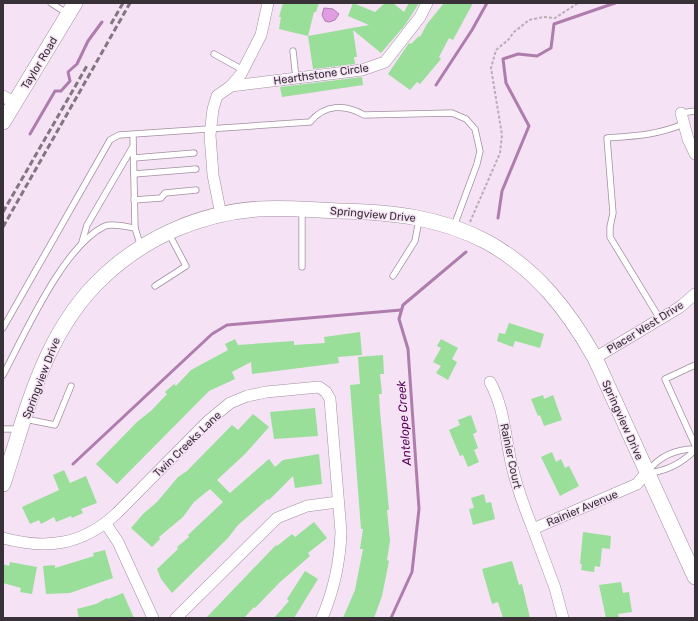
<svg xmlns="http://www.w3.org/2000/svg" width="698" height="621" viewBox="0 0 698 621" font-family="Rubik,sans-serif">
<rect width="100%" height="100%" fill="#f5e2f4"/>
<path fill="#e09de0" stroke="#ae7dae" d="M324,8L333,9L339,14L335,20L329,22L325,21L322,15Z"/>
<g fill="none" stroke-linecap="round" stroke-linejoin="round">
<g stroke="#ae7dae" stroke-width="3">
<path d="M436,85L472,30L487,3"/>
<path d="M30,134L55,91H61L70,81L68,72L77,64L88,41L102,22"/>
<path d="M498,218L502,191L529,126L506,83L503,59L518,54L537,56L551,48L554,24L615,3"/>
<path d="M73,464L212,334L227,325L401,310"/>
<path d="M391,618L412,572L419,509L408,349L399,319L403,305L466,252"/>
</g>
</g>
<g fill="#99de99">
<path d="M283,3H319L316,12H314L308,36L369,25L348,16L353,3L375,12L385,3H393L404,12L409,3H419L405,25L381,53L353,30L357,57H354L355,64L313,69L308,36L279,29L281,17H279Z"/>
<path d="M444,3H473L453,40L449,38L439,57L441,59L420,84L417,82L410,90L388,74L409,43L411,44L419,36L420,37L427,24Z"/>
<path d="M362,77L363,85L282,97L280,87Z"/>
<path d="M509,323L544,334L540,348L515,341L513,347L497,341L499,333L505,334Z"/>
<path d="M360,332L362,355L338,357L339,363L252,374L251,362L232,372L235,379L209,391L117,484L96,464L137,422L152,410L167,394L165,392L174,384L176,386L191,370L228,350L225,344L235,339L238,345L294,341V345L325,343L324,337Z"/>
<path d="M441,339L458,348L452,359L457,362L448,380L436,373L441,366L433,362L441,348L437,346Z"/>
<path d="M383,355L384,374H380L382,394H379L380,411L389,510H387L390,541L387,560L389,561L382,596L374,618H343L355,590L363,549H360L363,529H361L350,385L360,384L358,357Z"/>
<path d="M543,395L544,399L553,395L562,420L544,426L540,415L538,416L531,399Z"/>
<path d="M315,408L318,436L274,439L270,412Z"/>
<path d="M253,414L269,427L245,454L217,480L230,493L269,459L275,467L283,460L319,454L322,484L295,488L293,476L269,500L268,499L238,525L228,538L172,593L161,579L157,569L178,549L177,547L189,537L188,535L223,502L210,489L194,502L183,517L159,537L160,539L152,547L131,528L143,514L157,502L178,477L187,471L232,425L238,430Z"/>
<path d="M471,415L477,432L473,434L478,448L474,450L479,462L468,467L463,455L460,456L449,430L460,425L458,420Z"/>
<path d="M552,452L556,462L561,459L565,468L569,466L579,486L560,496L541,457Z"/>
<path d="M64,470L70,483L86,476L97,503L81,509L83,513L72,518L71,516L56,522L54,517L41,524L39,520L30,524L22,507L59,490L53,475Z"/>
<path d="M484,494L486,503L491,502L495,519L473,525L469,509L474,508L471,498Z"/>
<path d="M314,522L327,538L308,553L310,556L279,583L255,608L254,607L244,618H206L276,545L277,546L292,534L295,537Z"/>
<path d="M583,532L611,536L610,549L602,548L600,567L595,566L594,572L581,570L582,564H580Z"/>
<path d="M105,550L113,578L70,593L46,594L43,566L55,565V568L94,556L93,553Z"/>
<path d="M512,561L519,585L522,584L530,618H503L498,602L492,604L482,569Z"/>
<path d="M10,562L37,567L32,594L20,592L21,588L3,583V564L9,566Z"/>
<path d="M305,571L318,579L294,618H274L289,601L287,599Z"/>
<path d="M621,582L623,593L629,592L632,612L618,614L619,618H606L599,585Z"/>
<path d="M123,593L134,618H79L77,609L96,604L107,598L108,599Z"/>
</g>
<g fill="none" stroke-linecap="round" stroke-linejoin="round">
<defs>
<g id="lane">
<path d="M51,3L68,14"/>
<path d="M293,51L296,78"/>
<path d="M214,54L243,70"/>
<path d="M681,113L695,111"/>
<path d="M133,135L135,228L141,247"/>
<path d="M134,158L194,153"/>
<path d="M134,174L196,169"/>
<path d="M134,200L161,198L165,193L196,190"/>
<path d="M302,209V267"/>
<path d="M82,242L87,225L132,148"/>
<path d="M393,276L415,241L419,220"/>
<path d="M155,286L186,266L169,234"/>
<path d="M660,319L610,237V227L613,213L607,138C634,136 658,135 683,124"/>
<path d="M3,328L110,140L119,135L310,122C325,104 345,104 364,115L452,113L466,119L475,129L480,151L477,164L454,226"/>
<path d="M695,365L665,379L695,445"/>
<path d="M3,375C25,334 63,246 105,226C113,223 127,227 135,228"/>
<path d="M25,419L55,425L71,386"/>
<path d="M3,429H19"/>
<path d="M648,471C660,456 676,449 695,449"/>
<path d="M649,473C667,471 682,463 695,450"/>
</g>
<g id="street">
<path d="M231,86L362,70L385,62L420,17L427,3"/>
<path d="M3,96L14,103"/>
<path d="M681,113L688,139L695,154"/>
<path d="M221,215L213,175L210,135L213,109L217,96L231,86L241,74L261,35L268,3"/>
<path d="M595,358L680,307L695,294"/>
<path d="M490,382C504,407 505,435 511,462C516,485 524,507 533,529"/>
<path d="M106,524L118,542L153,618"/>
<path d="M3,538C47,550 83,545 117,513L207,422L230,403L247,396L266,392L319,387L326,392L330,399L341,532C340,562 334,590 322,618"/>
<path d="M176,618L277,518L307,506L338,502"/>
<path d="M563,618L555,588L533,529L637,484L646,473"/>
</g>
<g id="secondary">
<path d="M3,122L75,3"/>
<path d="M3,484C27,411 44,332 103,277C145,237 201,213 258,209C285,207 312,210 339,211C391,212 440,217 487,242C536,269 568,310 595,358L695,577"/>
</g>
</defs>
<use href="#lane" stroke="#a18fa0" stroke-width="7"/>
<use href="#street" stroke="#a18fa0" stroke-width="12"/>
<use href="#secondary" stroke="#a18fa0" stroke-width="16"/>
<path stroke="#bbacba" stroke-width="2" stroke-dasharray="3 2" stroke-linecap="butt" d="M470,222L500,153L502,135L491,68L496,50L508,40L514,32L529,20L543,17L555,18L578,3"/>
<use href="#lane" stroke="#fff" stroke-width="5.5"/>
<use href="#street" stroke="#fff" stroke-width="11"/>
<use href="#secondary" stroke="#fff" stroke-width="15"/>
<g stroke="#827682" stroke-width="3" stroke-dasharray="6 3" stroke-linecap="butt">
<path d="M111,24L123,3"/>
<path d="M3,212L88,64"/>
<path d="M3,227L130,3"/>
</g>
</g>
<g text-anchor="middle" stroke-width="3" stroke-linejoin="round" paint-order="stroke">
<g font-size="11" fill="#383138" stroke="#f5e2f4">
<text transform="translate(39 63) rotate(-59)" y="4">Taylor Road</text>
<text transform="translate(321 74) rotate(-8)" y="4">Hearthstone Circle</text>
<text transform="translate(373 214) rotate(5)" y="4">Springview Drive</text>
<text transform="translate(645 327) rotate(-32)" y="4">Placer West Drive</text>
<text transform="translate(41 378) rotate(-69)" y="4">Springview Drive</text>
<text transform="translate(623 420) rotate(66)" y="4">Springview Drive</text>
<text transform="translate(187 444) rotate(-44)" y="4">Twin Creeks Lane</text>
<text transform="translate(511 456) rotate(78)" y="4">Rainier Court</text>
<text transform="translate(582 508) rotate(-23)" y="4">Rainier Avenue</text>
</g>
<g font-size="12" font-style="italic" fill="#550058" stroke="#f5e2f4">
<text transform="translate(404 423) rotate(-94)" y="4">Antelope Creek</text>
</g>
</g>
<rect width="698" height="621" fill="none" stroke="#383138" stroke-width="8"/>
</svg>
